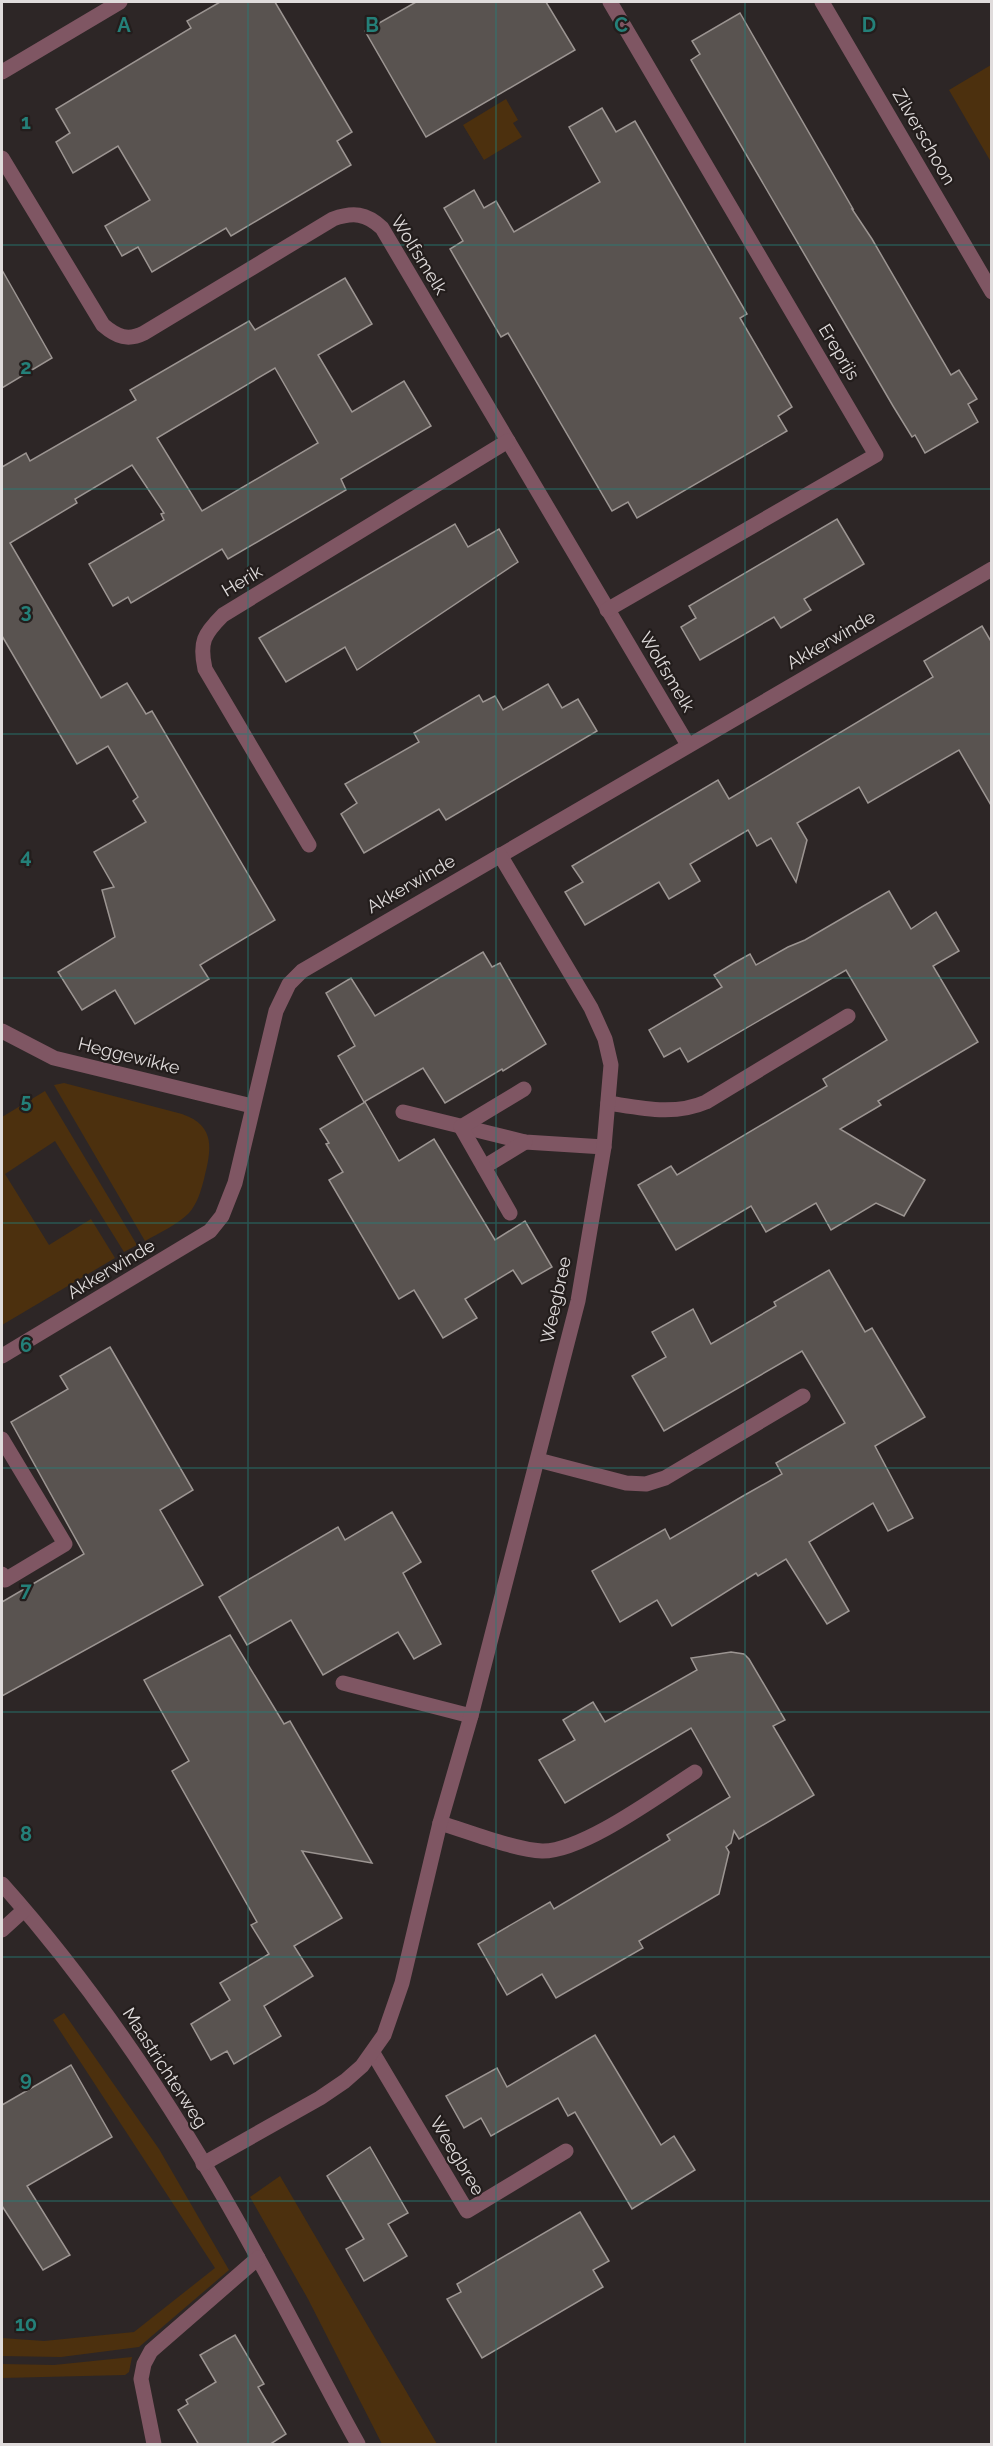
<svg xmlns="http://www.w3.org/2000/svg" width="993" height="2446" viewBox="0 0 993 2446" font-family="Raleway,sans-serif">
<rect width="100%" height="100%" fill="#2d2626"/>
<g fill="#4c300e">
<path d="M991,65V162L949,90Z"/>
<path d="M506,99L518,120L513,123L522,137L484,160L463,125Z"/>
<path d="M64,1083L182,1114C217,1126 211,1151 204,1179C201,1191 197,1204 189,1213C177,1225 159,1233 145,1241L54,1085Z"/>
<path d="M45,1091L137,1245L124,1252L55,1141L5,1174L49,1245L91,1219L115,1258L2,1325V1117Z"/>
<path d="M64,2013L159,2149L229,2270L139,2347L61,2357L2,2356V2338L44,2341L134,2332L215,2268L53,2020Z"/>
<path d="M280,2176L437,2444H382L308,2299L250,2197Z"/>
<path d="M132,2357L129,2372L125,2375L2,2378V2364L54,2365Z"/>
</g>
<g fill="#595350" stroke="#9c9592" stroke-width="1.5" fill-rule="evenodd">
<path d="M220,2H275L352,132L337,141L351,165L231,236L226,228L152,272L138,247L122,256L105,226L150,200L118,146L73,173L56,142L70,133L56,109L191,28L187,21Z"/>
<path d="M416,2H546L575,50L426,137L365,31Z"/>
<path d="M740,13L853,209H852L872,239L951,375L959,370L977,399L968,404L978,422L925,453L915,435L912,437L893,406L691,60L700,54L692,41Z"/>
<path d="M602,108L616,132L635,121L747,314L740,318L792,407L778,416L787,431L637,518L628,502L612,511L508,333L501,337L450,249L463,241L444,208L474,190L484,208L496,201L514,232L600,182L569,127Z"/>
<path d="M2,270L52,358L2,388Z"/>
<path d="M345,278L372,324L318,355L352,412L404,381L431,426L341,479L346,490L228,559L222,549L131,603L128,597L113,606L89,564L164,520L161,514L164,513L132,465L75,499L77,503L10,543L101,698L127,683L146,714L152,711L275,920L200,965L209,979L135,1024L115,990L82,1010L58,972L115,937L102,890L114,887L94,852L146,822L133,801L138,797L108,746L77,764L2,636V467L26,453L30,461L136,400L130,390L249,321L255,330ZM275,368L318,443L202,511L157,438Z"/>
<path d="M837,519L864,564L804,599L811,610L781,628L774,617L700,660L681,627L696,618L689,606Z"/>
<path d="M455,524L468,547L499,529L518,562L357,670L345,647L286,682L259,638Z"/>
<path d="M982,626L992,643V807L959,750L868,803L859,787L797,823L807,840L796,882L771,838L757,846L748,830L690,864L700,881L669,899L659,882L585,925L565,892L583,882L572,866L718,780L729,799L933,677L924,661Z"/>
<path d="M548,684L562,708L578,699L597,731L446,820L439,809L364,853L341,814L357,803L345,784L419,742L414,733L479,695L483,702L495,696L503,710Z"/>
<path d="M889,891L911,929L936,912L959,951L933,966L978,1042L878,1101L881,1105L840,1129L925,1180L904,1216L876,1203L831,1230L816,1203L766,1232L751,1206L676,1250L638,1185L671,1166L677,1175L827,1086L823,1079L887,1040L846,970L688,1062L680,1048L664,1057L649,1030L722,987L714,975L734,963L750,954L756,965L788,947L805,940Z"/>
<path d="M483,952L492,967L500,963L546,1044L503,1071L502,1069L445,1103L423,1068L364,1102L338,1056L355,1046L326,993L351,978L375,1016Z"/>
<path d="M365,1102L399,1161L434,1139L495,1240L525,1221L552,1267L522,1284L513,1270L465,1299L477,1318L443,1338L414,1290L399,1299L329,1180L343,1172L326,1144L329,1143L320,1129Z"/>
<path d="M829,1270L865,1332L872,1328L925,1417L875,1446L913,1518L888,1531L873,1503L809,1542L849,1611L827,1624L786,1559L758,1576L756,1573L672,1626L657,1600L620,1622L592,1571L665,1529L670,1539L743,1496L782,1474L776,1463L845,1423L802,1351L664,1431L632,1376L666,1357L652,1332L693,1309L711,1344L776,1306L774,1302Z"/>
<path d="M110,1347L193,1490L160,1510L203,1585L2,1696V1602L84,1554L11,1422L68,1389L60,1376Z"/>
<path d="M392,1512L421,1562L403,1573L441,1644L414,1659L398,1632L323,1675L291,1620L247,1645L219,1597L338,1527L345,1540Z"/>
<path d="M230,1635L284,1724L290,1721L372,1863L302,1851L342,1918L294,1946L313,1976L264,2006L281,2036L234,2064L227,2051L211,2060L191,2024L230,2000L220,1983L269,1954L251,1925L257,1922L172,1771L189,1761L144,1680Z"/>
<path d="M731,1652L744,1654L749,1659L785,1720L773,1726L814,1795L739,1839L734,1831L731,1843L726,1847L729,1852L719,1894L639,1941L643,1948L556,1998L542,1974L507,1995L478,1944L550,1902L554,1909L670,1840L667,1835L730,1797L691,1728L565,1803L539,1760L575,1740L563,1720L593,1702L605,1722L697,1670L691,1658Z"/>
<path d="M595,2035L661,2145L674,2136L695,2170L632,2209L575,2112L568,2116L558,2098L491,2136L481,2118L464,2128L446,2096L497,2068L507,2087Z"/>
<path d="M71,2065L112,2137L27,2186L70,2255L43,2270L2,2206V2105Z"/>
<path d="M370,2147L408,2213L388,2224L407,2256L364,2281L346,2249L364,2239L327,2176Z"/>
<path d="M580,2212L609,2261L593,2270L603,2287L482,2358L447,2299L461,2292L457,2284Z"/>
<path d="M235,2335L264,2384L258,2387L286,2434L269,2445H199L178,2410L188,2404L186,2400L216,2382L200,2355Z"/>
</g>
<g fill="none" stroke-linecap="round" stroke-linejoin="round">
<g stroke="#7f5663" stroke-width="15">
<path d="M822,2L992,292"/>
<path d="M2,72L120,2"/>
<path d="M2,158L103,325C117,337 128,341 144,333L333,219C353,212 366,213 382,228L688,745"/>
<path d="M607,610L876,455L610,2"/>
<path d="M309,845L205,669C199,642 204,634 223,615L508,441"/>
<path d="M2,1031L54,1058L252,1106"/>
<path d="M608,1103C641,1108 674,1116 706,1102L848,1016"/>
<path d="M403,1112L525,1142L604,1147"/>
<path d="M484,1167L525,1142"/>
<path d="M510,1213L461,1127L524,1089"/>
<path d="M2,1356L210,1231L222,1216L235,1183L276,1011L289,984L302,971L992,569"/>
<path d="M2,1439L65,1544L5,1580L2,1574"/>
<path d="M538,1460L626,1483L646,1484L665,1478L803,1396"/>
<path d="M343,1683L471,1716"/>
<path d="M440,1823C467,1831 515,1850 542,1851C582,1852 659,1795 695,1772"/>
<path d="M2,1884C103,1997 187,2127 259,2260C293,2321 324,2383 358,2444"/>
<path d="M2,1930L24,1910"/>
<path d="M373,2053L467,2211L566,2151"/>
<path d="M203,2164L320,2098L345,2081L362,2066L384,2035L402,1983L440,1823L471,1716L578,1301L604,1147L611,1065L605,1039L591,1008L500,855"/>
<path d="M154,2444L141,2379L144,2364L151,2351L258,2258"/>
</g>
</g>
<path fill="none" stroke="#248079" stroke-width="1.5" stroke-opacity="0.55" d="M248,2V2444M496,2V2444M745,2V2444M2,245H992M2,489H992M2,734H992M2,978H992M2,1223H992M2,1468H992M2,1712H992M2,1957H992M2,2201H992"/>
<g text-anchor="middle" stroke-width="4.5" stroke-linejoin="round" paint-order="stroke">
<g font-size="18" fill="#e0dcdc" stroke="#231d1c">
<text transform="translate(924 137) rotate(60)" y="6">Zilverschoon</text>
<text transform="translate(419 255) rotate(58)" y="6">Wolfsmelk</text>
<text transform="translate(839 352) rotate(59)" y="6">Ereprijs</text>
<text transform="translate(242 581) rotate(-31)" y="6">Herik</text>
<text transform="translate(831 640) rotate(-30)" y="6">Akkerwinde</text>
<text transform="translate(667 672) rotate(59)" y="6">Wolfsmelk</text>
<text transform="translate(411 884) rotate(-30)" y="6">Akkerwinde</text>
<text transform="translate(129 1056) rotate(14)" y="6">Heggewikke</text>
<text transform="translate(111 1269) rotate(-31)" y="6">Akkerwinde</text>
<text transform="translate(556 1300) rotate(-78)" y="6">Weegbree</text>
<text transform="translate(165 2068) rotate(57)" y="6">Maastrichterweg</text>
<text transform="translate(457 2156) rotate(59)" y="6">Weegbree</text>
</g>
</g>
<g font-size="20" text-anchor="middle" font-weight="bold" fill="#248079" stroke="#231d1c" stroke-width="4.5" stroke-linejoin="round" paint-order="stroke">
<text x="124" y="32">A</text>
<text x="372" y="32">B</text>
<text x="621" y="32">C</text>
<text x="869" y="32">D</text>
<text x="26" y="129">1</text>
<text x="26" y="374">2</text>
<text x="26" y="618">3</text>
<text x="26" y="863">4</text>
<text x="26" y="1108">5</text>
<text x="26" y="1352">6</text>
<text x="26" y="1597">7</text>
<text x="26" y="1841">8</text>
<text x="26" y="2086">9</text>
<text x="26" y="2331">10</text>
</g>
<rect width="993" height="2446" fill="none" stroke="#e0dcdc" stroke-width="6"/>
</svg>
